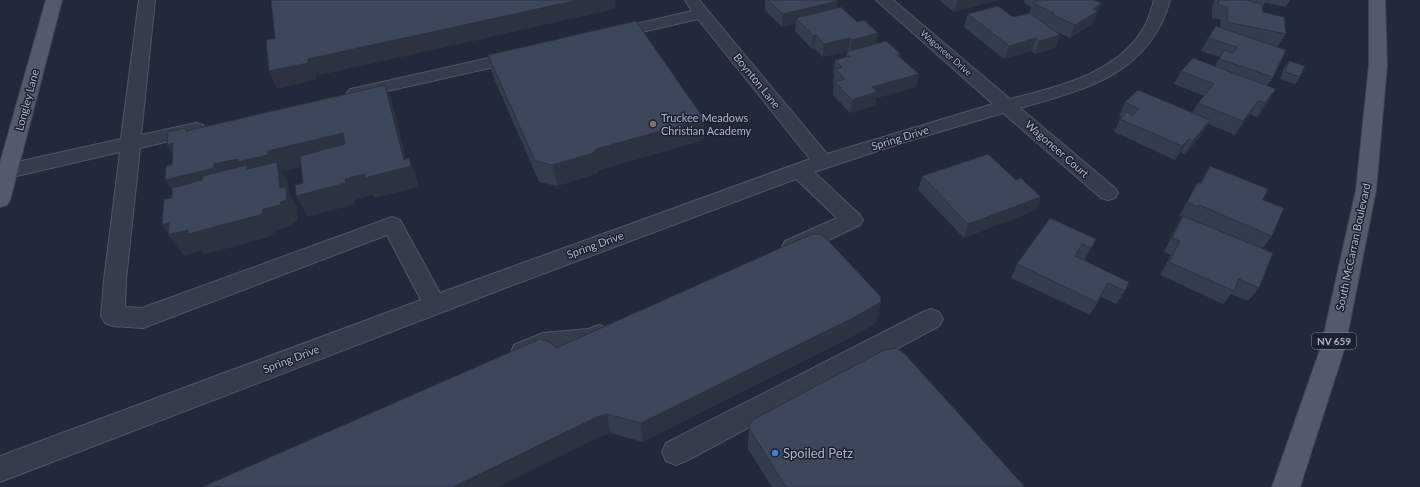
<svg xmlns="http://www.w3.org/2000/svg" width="1420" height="487" viewBox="0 0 1420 487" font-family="Lato,sans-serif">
<rect width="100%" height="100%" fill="#21293b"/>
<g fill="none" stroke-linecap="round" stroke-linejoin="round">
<defs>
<g id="minor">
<path d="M139,0H155L141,135L196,123L203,125L205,129L203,133L140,148L126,280L125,307L142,308L392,217L400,220L440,293L810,159L698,19L612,39L606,37L604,34L606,31L692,11L685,0H699L827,154L993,104L876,0H893L1010,99C1057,87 1116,74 1143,29C1149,20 1151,10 1154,0H1170C1151,73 1085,90 1020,108L1115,188L1118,193L1115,198L1108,200L1101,198L1003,113L905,142L814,172L860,215L863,220L860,225L801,253L793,255L785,253L782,247L785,241L837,218L796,179L505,288L0,482V456L421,300L387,235L143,328L113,326L105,323L101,316L104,280L120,152L8,178L1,176L0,168L8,164L121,139Z"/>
<path d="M520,51L526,52L529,56L526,60L356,98L350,97L347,93L350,89L356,88Z"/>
<path d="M931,309L939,312L943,319L939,326L686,461L676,465L666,461L662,452L666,443L923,312Z"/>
<path d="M599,325L608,328L611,335L608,342L590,349L546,353L523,362L514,359L511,352L514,345L543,333L588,329Z"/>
</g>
<g id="major">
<path d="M46,0H62L10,200L7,205L0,207V163Z"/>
<path d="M1369,0H1385L1387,65L1376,190L1345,347L1300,487H1272L1321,347L1356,190L1369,65Z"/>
</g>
</defs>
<use href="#minor" stroke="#505666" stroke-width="2"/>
<use href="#major" stroke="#3e4554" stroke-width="2"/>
<use href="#minor" fill="#353c4b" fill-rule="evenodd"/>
<use href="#major" fill="#535a6b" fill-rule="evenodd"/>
</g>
<g fill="#343d4e">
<path d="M765,0H837V8L857,22L878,33L876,44L900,53V57L919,74L916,87L876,98L875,105L850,113L833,95L834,84L833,82L834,74L833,73L835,60L846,57V52L848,51L823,57L814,48L812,49L795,31L796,24L782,27L765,10Z"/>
<path d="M939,0H999L954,12Z"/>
<path d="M1025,0H1094L1102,3L1092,24L1070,38L1057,32L1060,35L1055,48L1035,54L1031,51L1004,59L964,27L968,14L1013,17L1029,13L1031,7L1024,3Z"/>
<path d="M1215,0H1290L1286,7L1265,3L1263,7V12L1286,34L1277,47L1273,77L1267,86L1276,89L1268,103L1257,117L1250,114L1235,135L1208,124L1202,134L1185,155L1181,152L1175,160L1114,132L1120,119L1122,117L1119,116L1125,102L1192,113L1198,103L1204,96L1174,84L1181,71L1215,66L1220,57L1201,51L1208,38L1220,27L1221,20L1212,18V6Z"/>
<path d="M488,55L704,140L599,170L596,174L557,186L539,182L493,76Z"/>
<path d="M1289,61L1300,77L1295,84L1280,79L1284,68Z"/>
<path d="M1210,166L1263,200L1272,236L1262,249L1259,288L1248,301L1231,294L1223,304L1160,275L1171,255L1164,252L1175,229L1182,217L1179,216L1198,182L1200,183Z"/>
<path d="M922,176L1036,210L964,238L918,190Z"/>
<path d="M1096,239L1084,261L1125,291L1116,304L1101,297L1090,315L1011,278L1017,264Z"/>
<path d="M881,302L876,323L849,338L643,442L611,433L601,436L556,348Z"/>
<path d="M749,426L1025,487H772L748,449V445Z"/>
</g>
<g fill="#2b3240">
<path d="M579,0H615L616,9L316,76V80L277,89L269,71L308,59Z"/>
<path d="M958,0H999L954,12Z"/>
<path d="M838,1L837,14L796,18V24L782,27L783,14Z"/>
<path d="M1102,3L1092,24L1070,38L1075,25L1093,9Z"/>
<path d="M878,33L876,46L850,53L852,40Z"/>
<path d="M816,35L814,48L812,49L813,36Z"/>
<path d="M1060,35L1055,48L1035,54L1039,41Z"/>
<path d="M850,38L848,51L823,57L824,44Z"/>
<path d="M1036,38L1031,51L1004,59L1009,46Z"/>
<path d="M919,74L916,87L876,98L875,105L850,113L852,100L872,87Z"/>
<path d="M385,85L393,105L408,166L409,158L417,179L419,187L375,198L373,195L355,200V204L308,217L296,196L345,179L365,174L404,160Z"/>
<path d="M1276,89L1268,103L1257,117L1265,103Z"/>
<path d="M1258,101L1250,114L1235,135L1243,121Z"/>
<path d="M704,119V140L599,170L596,174L557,186L553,165L596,149Z"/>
<path d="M1210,120L1202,134L1185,155L1193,141Z"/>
<path d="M343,133L352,154L282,172L288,183L290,194L297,208L298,221L293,222V226L276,230V235L203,255L201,251L184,256L168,235H169L162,225L179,201L165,180L214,164Z"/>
<path d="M1189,139L1181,152L1175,160L1182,146Z"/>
<path d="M173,143L181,166L167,145Z"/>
<path d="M1041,197L1036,210L964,238L968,224Z"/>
<path d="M1096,239L1089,253L1084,262L1091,248Z"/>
<path d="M881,302L876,323L849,338L643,442L641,423Z"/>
<path d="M607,414L611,433L601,436L498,487H453L597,417Z"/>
</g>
<g fill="#3d475b" stroke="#2b3240">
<path d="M271,0H579L308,59V63L269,71L266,40L275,38Z"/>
<path d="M768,0H837L838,1L783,14Z"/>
<path d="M1037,0H1094L1102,3L1093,9L1098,11L1075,25L1051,14L1054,13L1033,3Z"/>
<path d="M1219,0H1246L1262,4L1263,12L1284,17L1286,34L1227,22V7L1218,5Z"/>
<path d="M998,6L1013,17L1030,13L1060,35L1039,41L1036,38L1009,46L968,14Z"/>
<path d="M841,7L857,22L864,20L878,33L852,40L850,38L824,44L816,35L813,36L796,18Z"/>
<path d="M636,21L704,119L596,149L593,153L553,165L535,161L488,55Z"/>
<path d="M1216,26L1286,50L1273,77L1219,59L1224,50L1233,53L1237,47L1208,38Z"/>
<path d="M886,41L900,53L897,55L919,74L872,87L877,92L852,100L835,82L845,79L835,69L842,67L835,60L850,56L846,52Z"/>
<path d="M1193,58L1276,89L1265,103L1258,101L1243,121L1198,103L1214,84L1181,71Z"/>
<path d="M1289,61L1305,66L1300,77L1285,72Z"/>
<path d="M385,85L404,160L409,158L411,166L365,178V174L345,179L346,183L296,196L295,185L303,183L300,156L345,144L343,133L268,151V155L238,162V159L214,164V168L165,180L166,166L172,165L173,143L167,145L168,132L186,128V131Z"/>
<path d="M1138,90L1210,120L1193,141L1189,139L1182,146L1120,119L1127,112L1133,115L1139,109L1125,102Z"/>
<path d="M988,154L1016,180L1021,178L1041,197L968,224L922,176Z"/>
<path d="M277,162L280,188L286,187L287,200L281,202V205L263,209V214L188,234V230L168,235L169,223L162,225L164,199L172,198V188L202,180L203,176L247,165V169Z"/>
<path d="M1210,166L1268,189L1263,200L1284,208L1272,236L1199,205L1198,207L1187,202L1198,182L1201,184Z"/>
<path d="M1183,216L1273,253L1259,288L1239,279L1234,291L1169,262L1180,241L1172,238Z"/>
<path d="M1050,218L1096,239L1091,248L1082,244L1075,256L1129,282L1125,291L1108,283L1097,302L1017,264Z"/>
<path d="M812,234H820L825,237L880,296L881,302L853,318L641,423L607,414L597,417L453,487H202L540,339L550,342L556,348Z"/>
<path d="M896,348L904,353L1025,487H786L750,430L749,426L754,419L884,350Z"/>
</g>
<circle fill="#8d6e63" stroke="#1a2130" stroke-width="1.5" cx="653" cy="124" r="4"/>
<circle fill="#3f7fe0" stroke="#1a2130" stroke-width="1.5" cx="775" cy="453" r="4"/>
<g text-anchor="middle" stroke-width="3" stroke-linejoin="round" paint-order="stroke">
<g font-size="9" fill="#b0b6c7" stroke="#1a2130">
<text transform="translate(946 53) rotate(41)" y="3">Wagoneer Drive</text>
</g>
<rect fill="#1a2130" stroke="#83899a" stroke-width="1" x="1312" y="333" width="44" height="16" rx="3"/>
<g font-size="10" font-weight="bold" fill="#b0b6c7">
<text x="1334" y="345">NV 659</text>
</g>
<g font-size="11" fill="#b0b6c7" stroke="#1a2130">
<text transform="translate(757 81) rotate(51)" y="4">Boynton Lane</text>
<text transform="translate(27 100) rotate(-75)" y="4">Longley Lane</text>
<text transform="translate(900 138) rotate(-17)" y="4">Spring Drive</text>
<text transform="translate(1057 149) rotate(41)" y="4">Wagoneer Court</text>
<text transform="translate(595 245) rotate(-20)" y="4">Spring Drive</text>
<text transform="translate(1353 247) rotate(-78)" y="4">South McCarran Boulevard</text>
<text transform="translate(291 359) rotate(-21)" y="4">Spring Drive</text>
</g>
<g font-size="11" fill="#b0b6c7" stroke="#1a2130" text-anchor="start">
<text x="661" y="122">Truckee Meadows<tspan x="661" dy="13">Christian Academy</tspan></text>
</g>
<g font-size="13" fill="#b0b6c7" stroke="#1a2130" text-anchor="start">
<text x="783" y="458">Spoiled Petz</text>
</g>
</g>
</svg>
